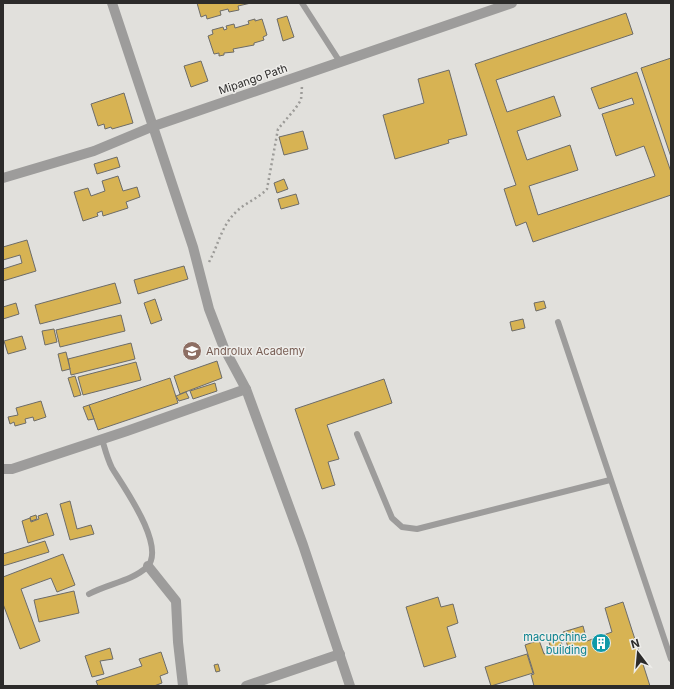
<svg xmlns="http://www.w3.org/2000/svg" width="674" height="689" viewBox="0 0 674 689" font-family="Inter,sans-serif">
<rect width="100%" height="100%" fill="#e1e0dc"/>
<g fill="#d7b353" stroke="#6d6c69">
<path d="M197,3H251L238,6L239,10L229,12L228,9L220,11L221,15L207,19L206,15L201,17Z"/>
<path d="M626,13L633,34L496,80L507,112L554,96L561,116L517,131L527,160L570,145L578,170L529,186L538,215L655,176L644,146L616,156L602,114L634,104L632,98L599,109L591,88L637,72L671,172V195L533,242L526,222L516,226L504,189L516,185L475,64Z"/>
<path d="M287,16L294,37L283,41L277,19Z"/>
<path d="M255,19V21L262,19L267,35L263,37L264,40L254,43V45L233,49L234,52L224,53V55L219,56V53L214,54L208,36L213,34L212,30L223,27L224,30L227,29L226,26L234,24L235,28L249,24L248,21Z"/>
<path d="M671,58V157L641,68Z"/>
<path d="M201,61L208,81L191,87L184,66Z"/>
<path d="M449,70L467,135L448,140L449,143L395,159L383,115L424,103L418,79Z"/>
<path d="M124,93L133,123L112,129L111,127L105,129L104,124L98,126L91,104Z"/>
<path d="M303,131L308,149L284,155L279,137Z"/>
<path d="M117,157L120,167L97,174L94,164Z"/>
<path d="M118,176L123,191L137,187L140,197L126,202L128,208L103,216L102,211L97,213L98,216L83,221L74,192L88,188L91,196L105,191L102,181Z"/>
<path d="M284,179L288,189L277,193L274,183Z"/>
<path d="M296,194L299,204L281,209L278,199Z"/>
<path d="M27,240L36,271L3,281V269L22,263L20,255L3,260V247Z"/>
<path d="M184,266L188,279L138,294L134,280Z"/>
<path d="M115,283L121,303L40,324L35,305Z"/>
<path d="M155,299L162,320L151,324L144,303Z"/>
<path d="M544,301L546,308L536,311L534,303Z"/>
<path d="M16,303L19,314L3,319V307Z"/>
<path d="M121,315L125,331L60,347L56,330Z"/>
<path d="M523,319L525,328L512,331L510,322Z"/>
<path d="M54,329L57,342L45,345L42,331Z"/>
<path d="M22,336L26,349L8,354L4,341Z"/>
<path d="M131,343L135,359L71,375L68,359Z"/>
<path d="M66,352L70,369L62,371L58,354Z"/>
<path d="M217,361L222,378L180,394L174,376Z"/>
<path d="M136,362L141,380L83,395L78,377Z"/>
<path d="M75,376L81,395L74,397L68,378Z"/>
<path d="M170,378L178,403L98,430L89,405Z"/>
<path d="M384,379L392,403L327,425L339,459L328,462L335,485L322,489L295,409Z"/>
<path d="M215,383L217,391L193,399L190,391Z"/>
<path d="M186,392L189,398L179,401L176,396Z"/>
<path d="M41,401L46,417L34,421L33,417L25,419L26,423L15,426L14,422L10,424L8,417L18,415L16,408Z"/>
<path d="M89,405L94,419L88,420L83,407Z"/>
<path d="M70,501L77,529L91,525L94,534L70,540L60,504Z"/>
<path d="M47,513L54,535L28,543L22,521L30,518L31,522L39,519L38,516Z"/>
<path d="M36,515L37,519L31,521L30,517Z"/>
<path d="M45,541L49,552L3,566V554Z"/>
<path d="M63,554L75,585L57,592L51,578L21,589L40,641L20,649L3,604V577Z"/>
<path d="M74,591L79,613L39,622L34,600Z"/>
<path d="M438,597L441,607L453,604L458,623L447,627L456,657L424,667L406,607Z"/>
<path d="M623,602L650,686H534L531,675L534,674L525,645L539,640L544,654L552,652L549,642L560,638L563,648L568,647L563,632L583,626L587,641L612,632L605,608Z"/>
<path d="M110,648L113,659L100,661L104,674L92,677L85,656Z"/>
<path d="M161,652L168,673L160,676L162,683L154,686H98L96,681L142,666L139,659Z"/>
<path d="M527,654L533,673L491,686L485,667Z"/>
<path d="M218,664L220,671L216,672L214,665Z"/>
</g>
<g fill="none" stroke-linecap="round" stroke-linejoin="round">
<path stroke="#9c9b98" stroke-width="2.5" stroke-dasharray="2 3" stroke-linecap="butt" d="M209,262C218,246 221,227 235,213C244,203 258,199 267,189L278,129L295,109L301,100L302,86"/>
<g stroke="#9d9c9b" stroke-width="6">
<path d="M302,3L340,62"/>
<path d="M558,322L671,659"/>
<path d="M357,434L392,518L402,527L417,529L610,480"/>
<path d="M89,594C107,584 132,581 147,567C167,547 123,486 112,468C107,458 105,449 102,439"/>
</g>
<g stroke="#9d9c9b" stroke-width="10">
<path d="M112,3L193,247L209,309L224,348L246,389L303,545L350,686"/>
<path d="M3,178L94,151L154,126L512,3"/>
<path d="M3,469H12L127,431L246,389"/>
<path d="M148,566L176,601L178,642L183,686"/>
<path d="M246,686L340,654"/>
</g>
</g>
<defs>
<symbol id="school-disc" viewBox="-11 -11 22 22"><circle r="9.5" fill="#8d6e63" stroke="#eeedea"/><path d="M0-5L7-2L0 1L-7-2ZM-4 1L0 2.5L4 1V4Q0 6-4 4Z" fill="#fff"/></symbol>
<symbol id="building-disc" viewBox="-11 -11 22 22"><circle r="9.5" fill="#0f9aa8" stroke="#eeedea"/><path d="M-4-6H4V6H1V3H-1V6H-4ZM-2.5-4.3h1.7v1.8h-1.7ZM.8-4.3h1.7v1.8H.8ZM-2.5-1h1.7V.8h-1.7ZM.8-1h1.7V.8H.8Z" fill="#fff"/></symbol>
</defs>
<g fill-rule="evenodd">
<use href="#school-disc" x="181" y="340" width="22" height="22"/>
<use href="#building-disc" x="590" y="632" width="22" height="22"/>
</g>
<g text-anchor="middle" stroke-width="3" stroke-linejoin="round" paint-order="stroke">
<g font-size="11" fill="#2c2b2a" stroke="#eeedea">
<text transform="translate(253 79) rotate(-19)" y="4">Mipango Path</text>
</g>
<g font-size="11" fill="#785e54" stroke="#eeedea" text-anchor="start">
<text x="206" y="355">Androlux Academy</text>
</g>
<g font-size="11" fill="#0d838f" stroke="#eeedea" text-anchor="end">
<text x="587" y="641">macupchine<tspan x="587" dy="13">building</tspan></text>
</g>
</g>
<rect width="674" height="689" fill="none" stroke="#2c2b2a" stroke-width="8"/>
<g transform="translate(638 653) rotate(344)" stroke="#eeedea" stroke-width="3" paint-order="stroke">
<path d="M0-3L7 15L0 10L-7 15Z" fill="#2c2b2a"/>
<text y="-6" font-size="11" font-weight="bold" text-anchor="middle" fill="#2c2b2a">N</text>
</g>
</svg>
